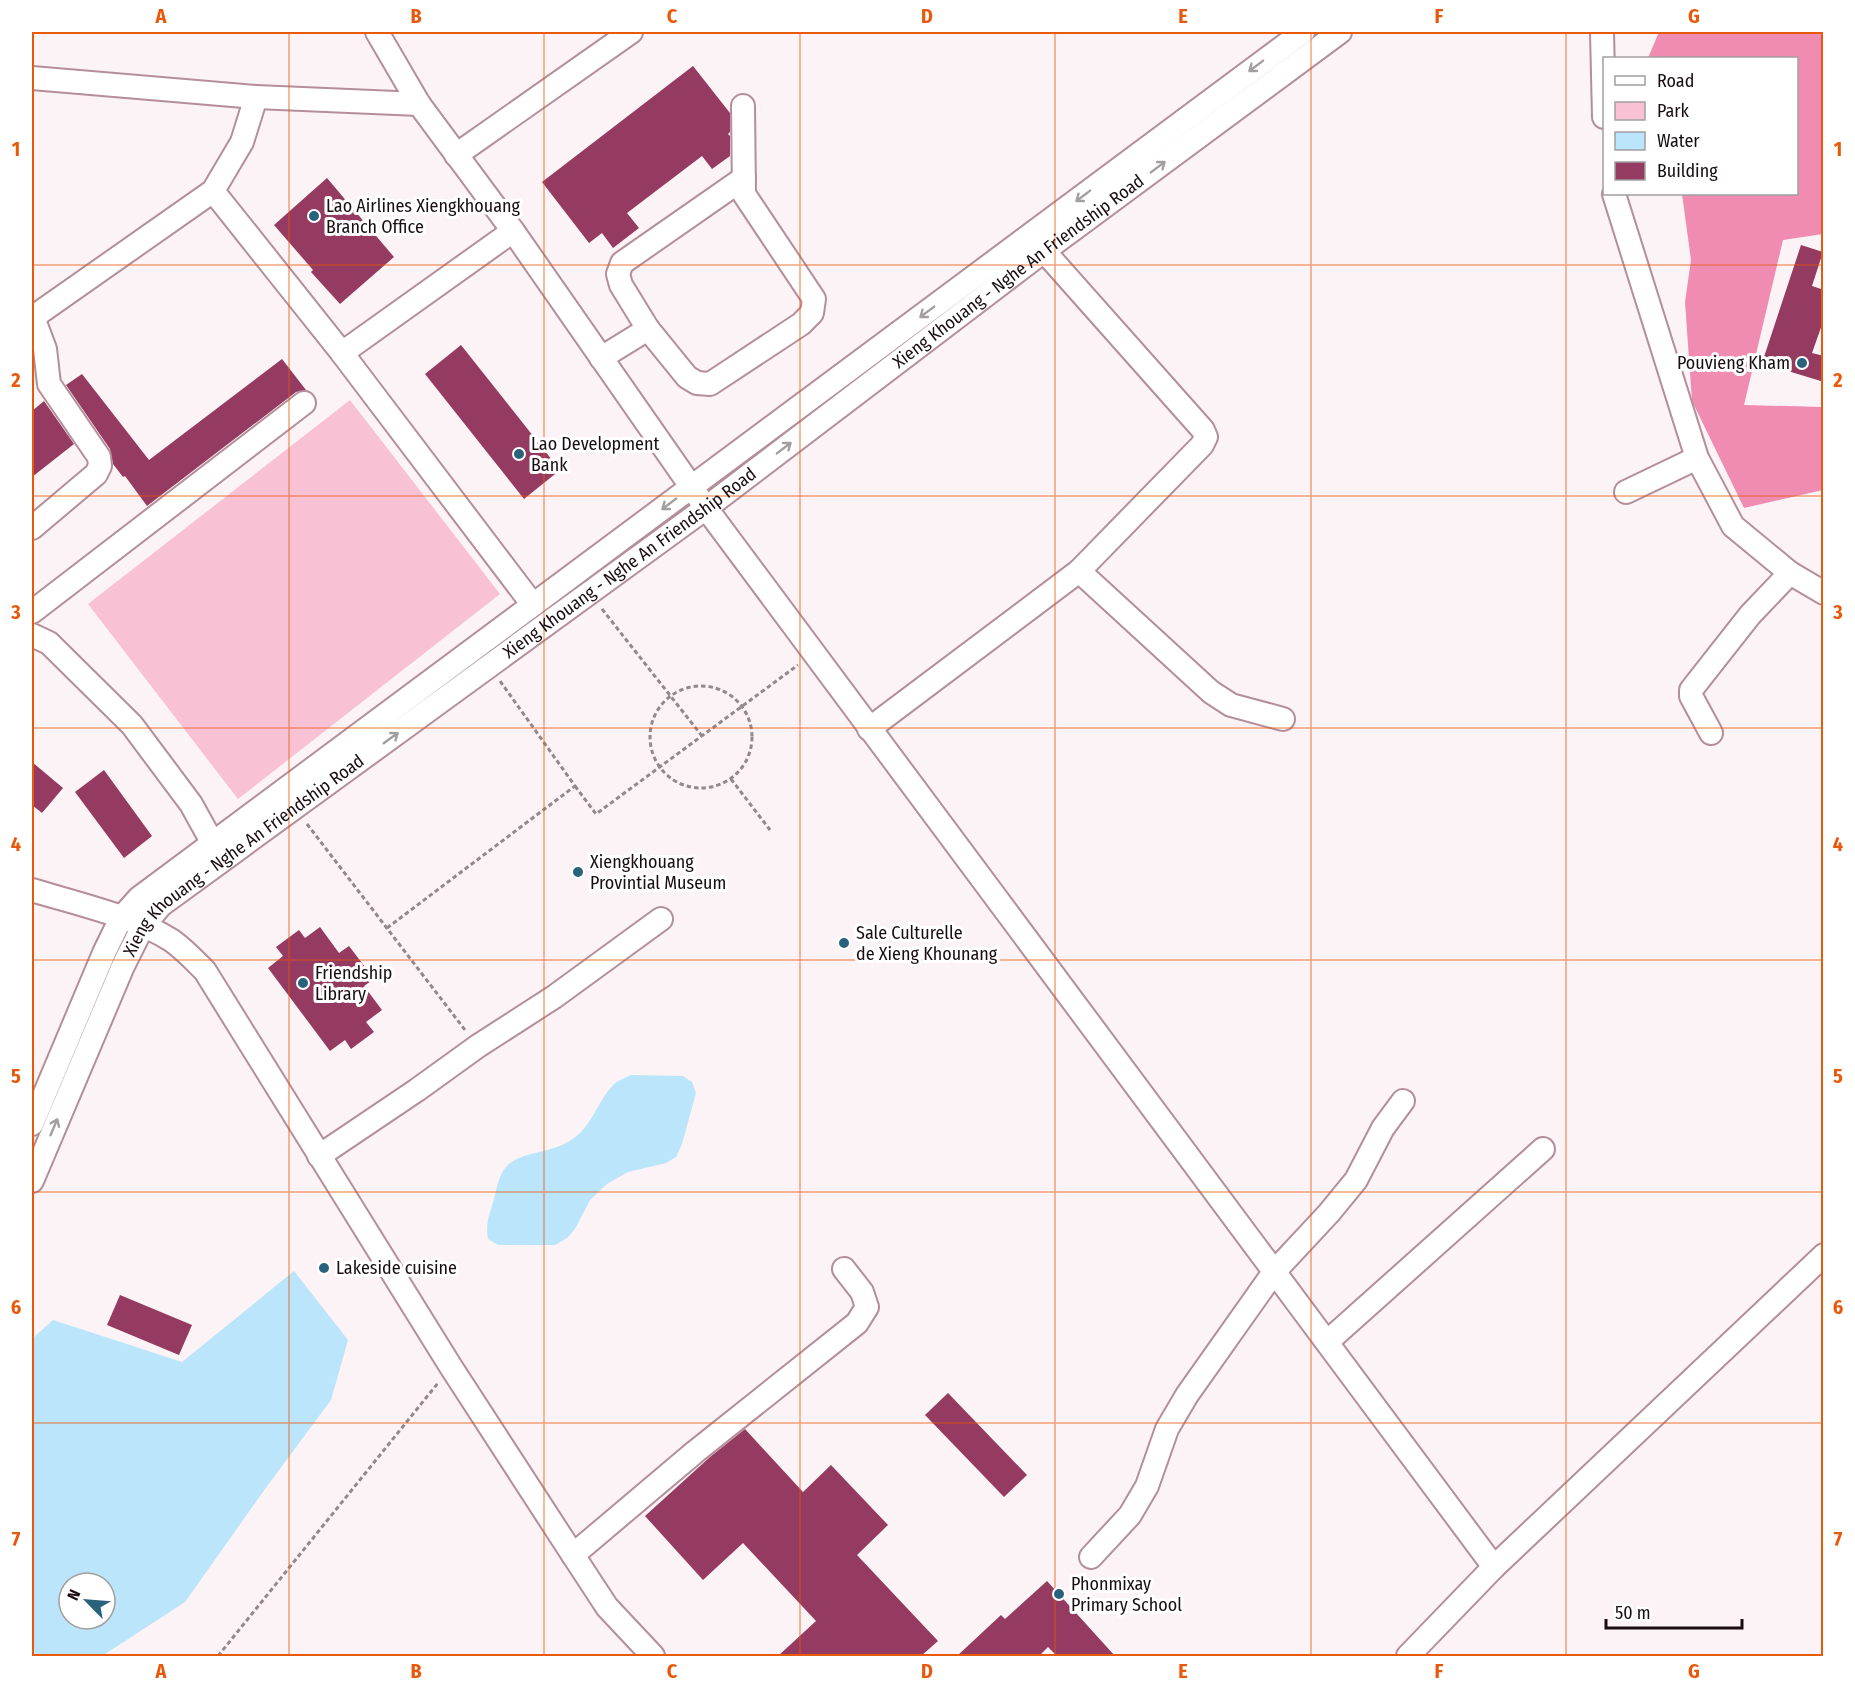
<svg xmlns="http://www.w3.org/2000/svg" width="1855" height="1688" viewBox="0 0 1855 1688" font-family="'Fira Sans Condensed',sans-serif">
<rect width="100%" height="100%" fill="#fbf3f5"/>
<path fill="#f8c2d4" d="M350,400L500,594L238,799L88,604Z"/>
<path fill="#f08bb1" d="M1659,32H1823V234L1783,240L1744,405L1823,407V490L1744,508L1692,401L1685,302L1691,260L1682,194H1796V58H1648Z"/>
<g fill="#bbe5fa" fill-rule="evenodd">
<path d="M631,1075L683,1076L692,1082L696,1093L682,1144L676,1157L666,1163L628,1172L607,1184L590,1200L575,1229L567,1238L555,1245H498L488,1239C485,1224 490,1213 494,1199C497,1187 499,1173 508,1165C525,1149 558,1155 580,1133C594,1119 600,1098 614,1084C619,1080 625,1078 631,1075Z"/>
<path d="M294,1271L348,1340L331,1400L265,1489L185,1602L102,1656H32V1339L53,1320L182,1362ZM69,1583H105V1619H69Z"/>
</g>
<g fill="#953a60">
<path d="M693,66L730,113V132L728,134L730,136V156L712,169L702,156L627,213L639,228L613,248L602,233L589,243L542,182Z"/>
<path d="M327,178L394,257L340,304L311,272L313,270L274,225Z"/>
<path d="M1801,245L1823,252L1812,286L1824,290V319L1812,353L1824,356V382L1762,363Z"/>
<path d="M461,345L560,470L524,499L425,374Z"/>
<path d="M282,359L306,390L296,392L147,506L125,476L123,477L113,464L110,449L66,385L82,374L149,460Z"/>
<path d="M44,401L74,444L32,477V411Z"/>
<path d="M32,762L63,788L42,813L32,805Z"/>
<path d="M104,770L152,836L124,858L75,792Z"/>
<path d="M320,927L339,953L349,946L374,979L364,986L382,1010L366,1022L374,1032L351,1049L345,1040L330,1051L268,968L283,956L276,947L299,930L305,938Z"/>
<path d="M120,1295L192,1325L179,1355L107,1325Z"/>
<path d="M948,1393L1027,1475L1004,1497L925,1415Z"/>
<path d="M745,1429L803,1492L831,1465L888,1525L857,1555L938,1641L921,1656H778L816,1621L743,1543L703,1580L645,1516L710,1457Z"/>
<path d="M1047,1581L1115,1656H1057L1048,1647L1039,1656H957L1001,1615L1005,1619Z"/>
</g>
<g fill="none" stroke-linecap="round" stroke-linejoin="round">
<defs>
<g id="minor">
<path d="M377,32L419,104L513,231L706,508L1494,1567"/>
<path d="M1602,32L1604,117"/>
<path d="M32,78L256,97L419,104"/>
<path d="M456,155L631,32"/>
<path d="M213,191L342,353L533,605"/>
<path d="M1614,194L1697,458L1733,526L1790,573L1824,593"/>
<path d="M32,318L213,191L242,142L256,97"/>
<path d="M648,329L621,285L618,274L622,263L744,178"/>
<path d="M342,353L513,231"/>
<path d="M601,358L648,329L687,377L697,383L710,384L801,324L812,313L814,299L744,194L743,106"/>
<path d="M1626,492L1697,458"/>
<path d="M32,528L96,474L100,466L99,457L49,384L45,349L33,317"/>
<path d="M1079,571L1211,692L1231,705L1283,719"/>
<path d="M32,612L304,403"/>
<path d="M32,635L49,643L132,725L191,804L212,842"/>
<path d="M869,729L1079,571L1202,445L1206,437L1203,430L1044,251"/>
<path d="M1711,733L1691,696V690L1750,615L1790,573"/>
<path d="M32,890C74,903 133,916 171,940C184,949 194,960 205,971L451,1367L573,1555L607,1607L653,1656"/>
<path d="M32,1124L104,953L121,918L139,898L1303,32"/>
<path d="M319,1156L417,1090L478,1046L554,997L661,919"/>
<path id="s1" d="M32,1181L123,966L143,926L161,905L706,508L1044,251L1340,32"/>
<path d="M1327,1342L1543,1149"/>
<path d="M573,1555L695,1452L857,1323L867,1307L862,1292L844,1269"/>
<path d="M1091,1557L1130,1515L1147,1486L1167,1429L1187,1395L1274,1272L1329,1213L1356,1180L1383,1128L1403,1101"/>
<path d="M1408,1656L1494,1567L1824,1255"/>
</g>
</defs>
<use href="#minor" stroke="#b48e9b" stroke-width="26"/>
<g stroke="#93888c" stroke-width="3" stroke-dasharray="4.5 3" stroke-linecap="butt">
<path d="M602,609L702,736"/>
<circle cx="701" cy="737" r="51"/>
<path d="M731,779L770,830"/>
<path d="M575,786L596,814L798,665"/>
<path d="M307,824L465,1030"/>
<path d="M387,928L575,786L500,681"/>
<path d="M218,1656L438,1383"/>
</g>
<use href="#minor" stroke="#fff" stroke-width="22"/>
</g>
<defs><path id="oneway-shaft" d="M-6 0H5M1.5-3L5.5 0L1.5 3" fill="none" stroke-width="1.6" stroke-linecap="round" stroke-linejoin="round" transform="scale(1.5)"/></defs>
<g stroke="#a39ea0">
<use href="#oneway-shaft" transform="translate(1256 66) rotate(143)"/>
<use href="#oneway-shaft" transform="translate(1158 167) rotate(-37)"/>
<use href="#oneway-shaft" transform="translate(1083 196) rotate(143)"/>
<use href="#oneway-shaft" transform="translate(927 312) rotate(143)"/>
<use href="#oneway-shaft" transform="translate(784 448) rotate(-37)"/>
<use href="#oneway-shaft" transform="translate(669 504) rotate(143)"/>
<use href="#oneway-shaft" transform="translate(391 738) rotate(-36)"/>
<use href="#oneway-shaft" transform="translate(54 1127) rotate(-67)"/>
</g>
<path fill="none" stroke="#e8590c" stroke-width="1.5" stroke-opacity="0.55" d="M289,32V1656M544,32V1656M800,32V1656M1055,32V1656M1311,32V1656M1566,32V1656M32,265H1824M32,496H1824M32,728H1824M32,960H1824M32,1192H1824M32,1423H1824"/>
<g fill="#29627b" stroke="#fff" stroke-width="2">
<circle cx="314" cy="216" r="6"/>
<circle cx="1802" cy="363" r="6"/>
<circle cx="519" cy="454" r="6"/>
<circle cx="578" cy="872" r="6"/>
<circle cx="844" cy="943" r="6"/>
<circle cx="303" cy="983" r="6"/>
<circle cx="324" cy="1268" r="6"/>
<circle cx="1059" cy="1594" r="6"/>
</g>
<g text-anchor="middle" stroke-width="6" stroke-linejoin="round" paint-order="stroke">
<g font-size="18" fill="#1a0d12" stroke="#fff" text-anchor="start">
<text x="326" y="212">Lao Airlines Xiengkhouang<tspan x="326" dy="21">Branch Office</tspan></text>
<text x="1790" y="369" text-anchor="end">Pouvieng Kham</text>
<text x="531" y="450">Lao Development<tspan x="531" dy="21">Bank</tspan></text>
<text x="590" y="868">Xiengkhouang<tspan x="590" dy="21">Provintial Museum</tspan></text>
<text x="856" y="939">Sale Culturelle<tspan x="856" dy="21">de Xieng Khounang</tspan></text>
<text x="315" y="979">Friendship<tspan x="315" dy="21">Library</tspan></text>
<text x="336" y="1274">Lakeside cuisine</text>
<text x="1071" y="1590">Phonmixay<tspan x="1071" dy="21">Primary School</tspan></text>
</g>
<g font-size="18" fill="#1a0d12" stroke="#fff">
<text dy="6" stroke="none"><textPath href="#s1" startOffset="1372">Xieng Khouang - Nghe An Friendship Road</textPath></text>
<text dy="6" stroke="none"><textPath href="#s1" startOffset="886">Xieng Khouang - Nghe An Friendship Road</textPath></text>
<text dy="6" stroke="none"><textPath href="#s1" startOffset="400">Xieng Khouang - Nghe An Friendship Road</textPath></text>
</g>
</g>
<rect width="1855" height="1688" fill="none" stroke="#ffffff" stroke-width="66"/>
<rect x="1603" y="57" width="195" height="138" fill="#ffffff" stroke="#a39ea0" stroke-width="1.5"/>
<rect x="1615" y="76" width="30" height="9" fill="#ffffff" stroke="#a39ea0" stroke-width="1.5"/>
<text x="1657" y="87" font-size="18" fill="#1a0d12">Road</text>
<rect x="1615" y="102" width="30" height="18" fill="#f8c2d4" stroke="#a39ea0" stroke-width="1.5"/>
<text x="1657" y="117" font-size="18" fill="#1a0d12">Park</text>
<rect x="1615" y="132" width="30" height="18" fill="#bbe5fa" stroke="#a39ea0" stroke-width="1.5"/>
<text x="1657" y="147" font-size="18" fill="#1a0d12">Water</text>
<rect x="1615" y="162" width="30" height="18" fill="#953a60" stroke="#a39ea0" stroke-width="1.5"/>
<text x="1657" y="177" font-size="18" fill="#1a0d12">Building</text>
<g transform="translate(87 1601) rotate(295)"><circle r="28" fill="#ffffff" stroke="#a39ea0" stroke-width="1.5"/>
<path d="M0-4.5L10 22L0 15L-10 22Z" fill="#29627b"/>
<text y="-9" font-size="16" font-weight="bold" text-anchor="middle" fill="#1a0d12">N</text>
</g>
<path d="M1606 1619v9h136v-9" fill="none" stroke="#1a0d12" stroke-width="3"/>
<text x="1615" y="1619" font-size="18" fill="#1a0d12" stroke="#ffffff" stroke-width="4.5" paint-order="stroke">50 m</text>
<rect x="33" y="33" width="1789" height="1622" fill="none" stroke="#e8590c" stroke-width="2"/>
<g font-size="20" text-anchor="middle" font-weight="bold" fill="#e8590c">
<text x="161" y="23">A</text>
<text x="416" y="23">B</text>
<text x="672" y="23">C</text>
<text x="927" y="23">D</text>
<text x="1183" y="23">E</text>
<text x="1439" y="23">F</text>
<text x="1694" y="23">G</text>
<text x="16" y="156">1</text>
<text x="1838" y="156">1</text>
<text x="16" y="387">2</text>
<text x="1838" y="387">2</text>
<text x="16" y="619">3</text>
<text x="1838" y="619">3</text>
<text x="16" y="851">4</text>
<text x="1838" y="851">4</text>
<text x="16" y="1083">5</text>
<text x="1838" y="1083">5</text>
<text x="16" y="1314">6</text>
<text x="1838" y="1314">6</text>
<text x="16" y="1546">7</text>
<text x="1838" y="1546">7</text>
<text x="161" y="1678">A</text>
<text x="416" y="1678">B</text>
<text x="672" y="1678">C</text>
<text x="927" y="1678">D</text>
<text x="1183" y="1678">E</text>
<text x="1439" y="1678">F</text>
<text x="1694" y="1678">G</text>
</g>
</svg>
